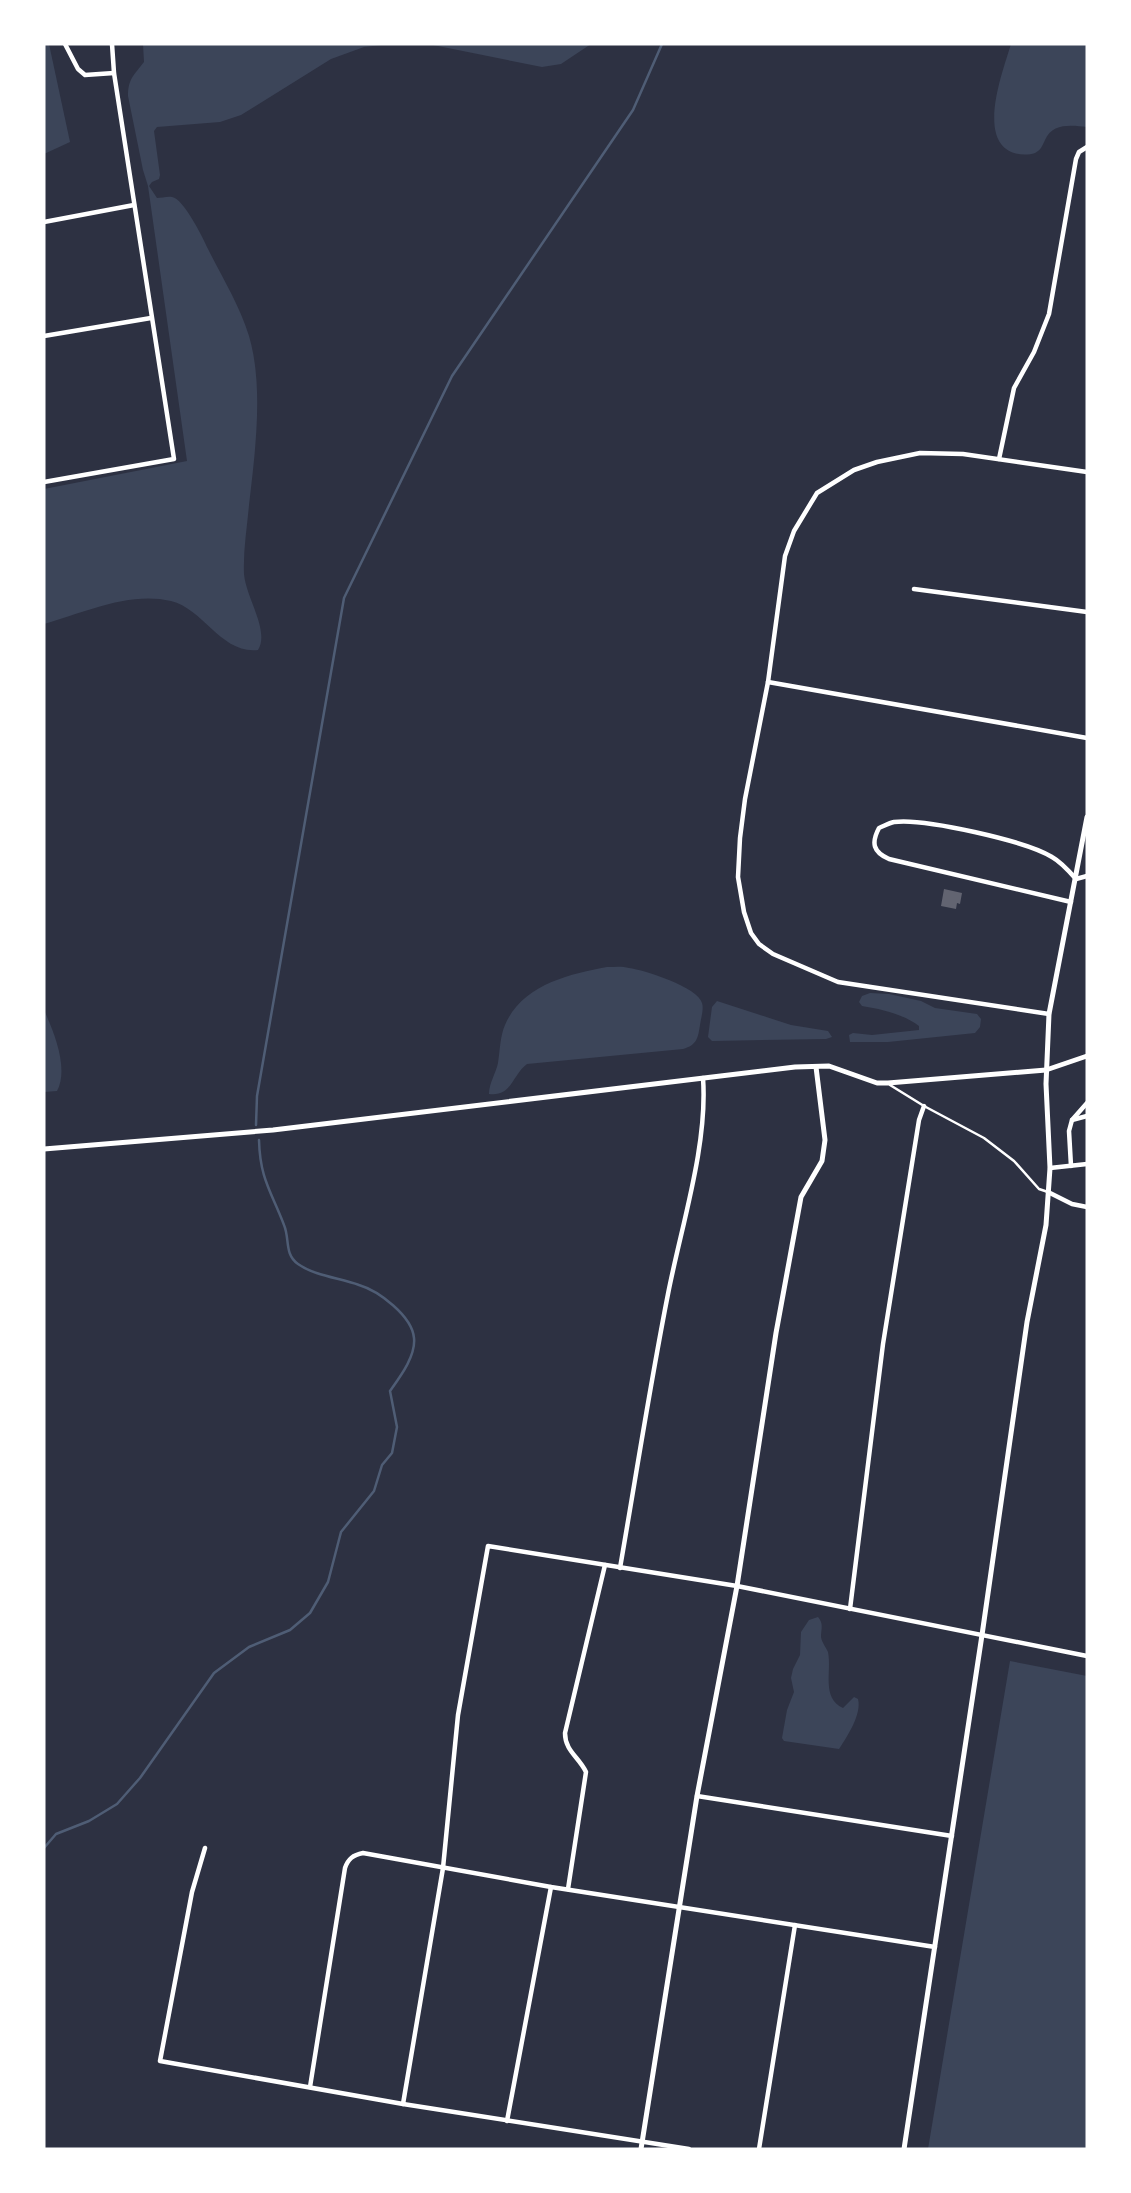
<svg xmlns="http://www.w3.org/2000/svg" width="1131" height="2193" viewBox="0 0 1131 2193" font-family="Montserrat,sans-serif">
<rect width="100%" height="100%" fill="#2d3142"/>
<g fill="#3c4559">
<path d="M44,44H49L70,142L44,154Z"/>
<path d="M143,44H390L364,47L331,59L241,115L220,122L157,127L154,131L160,175L159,179L152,182L149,186L157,198C161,198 168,196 172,197C184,199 203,238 208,249C222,277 240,306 249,336C264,387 255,453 249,505C247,528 243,551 244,574C246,598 270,631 258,650C221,654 204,609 171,601C129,591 83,613 44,624V489L187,461L148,186L143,170L128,96C128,79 134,75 144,62Z"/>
<path d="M428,44H591L561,64L542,67Z"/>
<path d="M1011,44H1087V127C1071,125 1052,123 1045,140C1042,146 1041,150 1035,153C1029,155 1020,155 1014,153C976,140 1003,71 1011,44Z"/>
<path d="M607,967C614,967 622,966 629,968C644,970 698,987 702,1003C704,1009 701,1018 700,1025C698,1038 697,1045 683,1049L527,1064C512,1075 512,1097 489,1094C489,1083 496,1073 498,1063C500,1051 500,1036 505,1025C522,985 569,974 607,967Z"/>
<path d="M870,993L889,994L921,1001L935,1008L977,1014L981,1019L980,1027L975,1033L888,1042H850L849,1035L853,1033L872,1035L919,1030V1026C903,1014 881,1009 862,1006L859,1002L862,996Z"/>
<path d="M717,1001L791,1025L828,1031L832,1037L826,1039L712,1041L708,1037L712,1007Z"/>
<path d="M44,1010C54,1032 69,1069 57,1091L44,1092Z"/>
<path d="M818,1617C824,1624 821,1629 821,1637C822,1643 826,1647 828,1652C832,1671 821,1698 843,1708L854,1697L858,1699C862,1714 847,1737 839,1749L784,1741L782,1738L787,1710L794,1692L791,1678L793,1669L800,1655L801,1632L809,1620Z"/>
<path d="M1010,1661L1087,1676V2149H928Z"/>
</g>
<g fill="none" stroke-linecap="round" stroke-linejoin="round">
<g stroke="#4f5d75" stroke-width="2.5">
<path d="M256,1125L257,1096L344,598L452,376L633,110L662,44"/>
<path d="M44,1848L56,1834L89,1821L117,1804L140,1778L214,1673L249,1647L290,1630L310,1613L328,1582L341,1532L374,1491L382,1465L392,1453L397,1427L390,1391C400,1377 416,1356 414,1338C412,1316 379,1291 359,1285C340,1278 315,1276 298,1264C284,1254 290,1239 284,1225C271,1191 260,1179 259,1140"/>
</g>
</g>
<path fill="#626471" d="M944,889L962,893L960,904L957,903L956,909L941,906Z"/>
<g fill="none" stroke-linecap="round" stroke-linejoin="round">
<path stroke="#fff" stroke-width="2.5" d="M890,1085L924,1106L984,1138L1014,1161L1039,1189L1048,1192"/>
<g stroke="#fff" stroke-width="4.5">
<path d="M65,44L78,69L85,75L114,73"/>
<path d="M44,222L134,205"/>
<path d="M44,336L151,318"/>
<path d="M999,459L1014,388L1034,352L1049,314L1076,159L1079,152L1087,147"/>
<path d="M44,482L174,459L114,73L112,44"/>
<path d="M914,589L1087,612"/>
<path d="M768,682L1087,738"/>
<path d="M1071,902L889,859C873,852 871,843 879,828C884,826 889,823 894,822C924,818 1026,841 1052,857C1061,862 1069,871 1076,879L1087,876"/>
<path d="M1049,1014L838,982L773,954L759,944L751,933L744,912L738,877L740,838L745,799L768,682L785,556L794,531L817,493L854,470L877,462L920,453L963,454L1087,472"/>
<path d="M1046,1070L1087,1056"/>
<path d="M1072,1120L1087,1116"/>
<path d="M1071,1166L1069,1131L1072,1120L1087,1103"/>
<path d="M1050,1168L1087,1164"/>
<path d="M1048,1192L1072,1204L1087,1207"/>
<path d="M620,1568C636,1476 650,1385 668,1294C681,1227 708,1145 703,1078"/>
<path d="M850,1609L883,1344L919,1120L924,1106"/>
<path d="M697,1796L952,1836"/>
<path d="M205,1848L192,1892L160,2061L403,2104L689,2149"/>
<path d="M568,1889L586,1772C579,1757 565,1751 565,1733L605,1565"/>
<path d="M310,2087L345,1868C348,1859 353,1855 363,1853L551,1887L935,1947"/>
<path d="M403,2104L443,1868L458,1715L488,1546L737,1586L1087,1656"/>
<path d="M507,2121L551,1887"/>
<path d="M759,2149L795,1925"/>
</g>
<g stroke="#fff" stroke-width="5">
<path d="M44,1149L273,1130L795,1067L829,1066L877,1083H888L1046,1070"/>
<path d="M641,2149L697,1796L737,1586L776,1333L801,1197L822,1161L825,1140L816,1067"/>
<path d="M904,2149L982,1635L1027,1322L1046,1225L1050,1168L1046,1084L1049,1014L1087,817"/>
</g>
</g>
<rect width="1131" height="2193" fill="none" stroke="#ffffff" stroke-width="91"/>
</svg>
